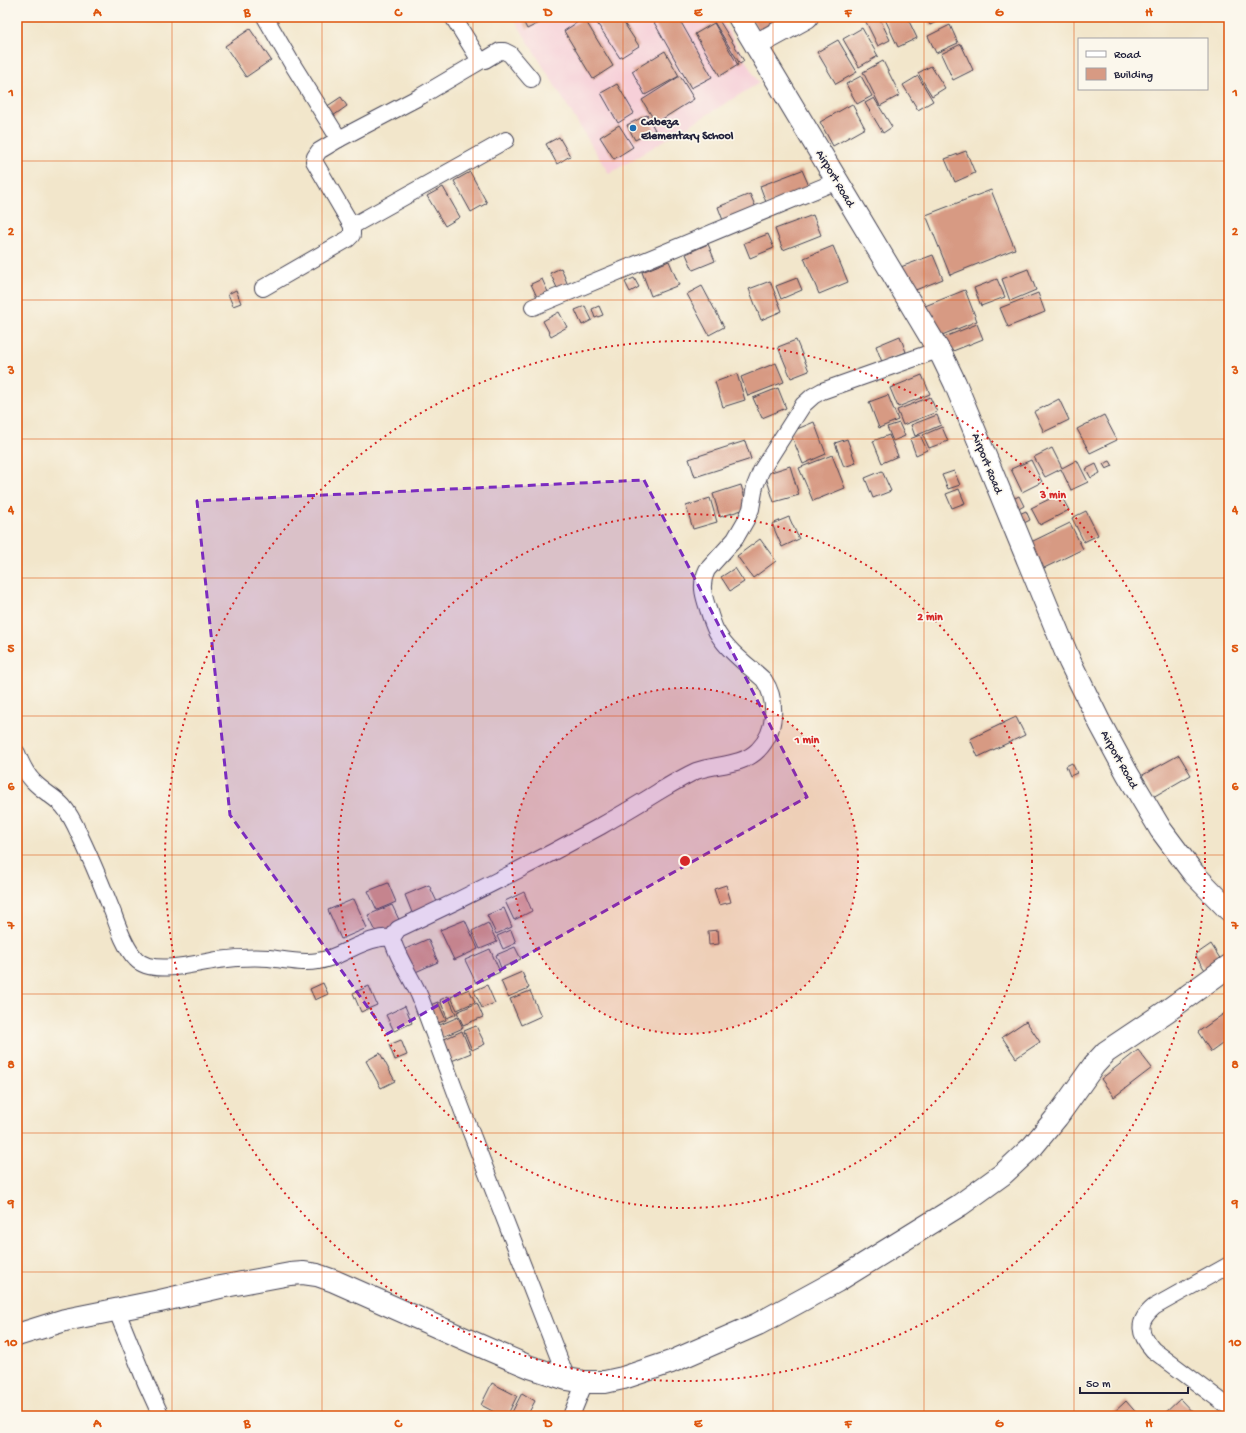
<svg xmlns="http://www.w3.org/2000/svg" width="1246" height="1433" viewBox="0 0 1246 1433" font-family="'Gochi Hand',sans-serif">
<rect width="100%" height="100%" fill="#fbf7ec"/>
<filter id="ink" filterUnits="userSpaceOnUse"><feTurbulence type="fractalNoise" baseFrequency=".025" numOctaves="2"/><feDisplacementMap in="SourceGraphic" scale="8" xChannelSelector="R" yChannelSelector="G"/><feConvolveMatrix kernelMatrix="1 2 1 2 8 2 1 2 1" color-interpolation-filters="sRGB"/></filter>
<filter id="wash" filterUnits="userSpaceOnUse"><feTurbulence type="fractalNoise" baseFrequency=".012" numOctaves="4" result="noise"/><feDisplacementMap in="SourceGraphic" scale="16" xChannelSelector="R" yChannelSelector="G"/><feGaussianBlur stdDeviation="0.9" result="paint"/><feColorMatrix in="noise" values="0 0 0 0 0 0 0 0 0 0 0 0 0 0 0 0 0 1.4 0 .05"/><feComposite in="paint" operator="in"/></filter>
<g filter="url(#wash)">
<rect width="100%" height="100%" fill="#f2e6cb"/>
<path fill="#f6cfd8" d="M513,17H720L759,83L609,174Z"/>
<g id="blocks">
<g fill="#d79a83">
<path d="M521,17H544L545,20L527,29Z"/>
<path d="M593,17H620L639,46L620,58Z"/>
<path d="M651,17H678L712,77L691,88Z"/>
<path d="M711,17H717L744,61L740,64Z"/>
<path d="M751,17H776L780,26L761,36Z"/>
<path d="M867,17H879L890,40L878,46L864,18Z"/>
<path d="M884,17H907L917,38L898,47Z"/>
<path d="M926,17H947L930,25Z"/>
<path d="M584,18L613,66L593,79L564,31Z"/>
<path d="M714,23L738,65L720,76L695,34Z"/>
<path d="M950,25L958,43L936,53L928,36Z"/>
<path d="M862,28L878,56L859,67L843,39Z"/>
<path d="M250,29L271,60L246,77L225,46Z"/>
<path d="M838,40L857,72L836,84L817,52Z"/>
<path d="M961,44L973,70L953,80L941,54Z"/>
<path d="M665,51L679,76L645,95L632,71Z"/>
<path d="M883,61L900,95L880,106L863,72Z"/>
<path d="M931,66L945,88L932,96L918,73Z"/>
<path d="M680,76L694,99L656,123L642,100Z"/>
<path d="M861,76L872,96L857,104L846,84Z"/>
<path d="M918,76L933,101L918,110L903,85Z"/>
<path d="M617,84L634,113L618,123L601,93Z"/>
<path d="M341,97L347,106L333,116L326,107Z"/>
<path d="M874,98L892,127L883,133L865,103Z"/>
<path d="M852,104L865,128L833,146L820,122Z"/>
<path d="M647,115L655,130L635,140L627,125Z"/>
<path d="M619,125L633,147L614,159L600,137Z"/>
<path d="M559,137L570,156L557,164L546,144Z"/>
<path d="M966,151L975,173L955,182L945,159Z"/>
<path d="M802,170L810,188L767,205L760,186Z"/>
<path d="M470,172L487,203L471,212L454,181Z"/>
<path d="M443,187L460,217L445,226L427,196Z"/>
<path d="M991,190L1015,249L950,275L926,215Z"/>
<path d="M750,194L757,210L724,223L718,207Z"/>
<path d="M813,215L821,235L783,250L775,229Z"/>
<path d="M768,234L774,248L750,258L744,243Z"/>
<path d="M708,244L715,261L693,270L686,254Z"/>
<path d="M833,246L848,282L819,294L804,258Z"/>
<path d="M933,255L943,279L908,293L898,268Z"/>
<path d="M669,261L679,285L651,296L642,272Z"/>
<path d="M561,268L569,288L559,292L550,273Z"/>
<path d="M1028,269L1036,290L1010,301L1002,279Z"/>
<path d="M634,278L639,287L630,292L625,282Z"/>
<path d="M797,278L802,290L781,299L776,286Z"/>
<path d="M542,279L548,292L537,297L531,284Z"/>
<path d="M997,279L1005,297L981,306L974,288Z"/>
<path d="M770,281L782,311L761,320L749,289Z"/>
<path d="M702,286L724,327L709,335L687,294Z"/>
<path d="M236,290L241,303L233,306L228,294Z"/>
<path d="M965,290L977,321L937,337L925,306Z"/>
<path d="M1038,293L1045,312L1008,327L1000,308Z"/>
<path d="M585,306L592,320L582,325L575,310Z"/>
<path d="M599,306L603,315L595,318L592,309Z"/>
<path d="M559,312L567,327L551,336L543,321Z"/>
<path d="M977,324L983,339L948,353L942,338Z"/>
<path d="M900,336L906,352L882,362L876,346Z"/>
<path d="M796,340L809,371L791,378L778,347Z"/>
<path d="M776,363L784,382L748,396L741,377Z"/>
<path d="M737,374L745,400L723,407L715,382Z"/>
<path d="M922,375L930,394L898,407L890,388Z"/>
<path d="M778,388L786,408L762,418L753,398Z"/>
<path d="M888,395L898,420L879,428L869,402Z"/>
<path d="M930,397L937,412L903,425L897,410Z"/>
<path d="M1059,399L1069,420L1044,432L1034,412Z"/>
<path d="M937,415L941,425L915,436L911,425Z"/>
<path d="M1104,415L1117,440L1090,453L1077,429Z"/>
<path d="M814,422L826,454L803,464L790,432Z"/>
<path d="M899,423L905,436L893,441L887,427Z"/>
<path d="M942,427L948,441L929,448L923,435Z"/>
<path d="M889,435L898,456L882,463L873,441Z"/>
<path d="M920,435L927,450L916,455L910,439Z"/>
<path d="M847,439L856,463L844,467L835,443Z"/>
<path d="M745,441L751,459L695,477L689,459Z"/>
<path d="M1052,448L1062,468L1077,460L1088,482L1071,490L1061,469L1045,477L1034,457Z"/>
<path d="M832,455L845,488L813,501L799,468Z"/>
<path d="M1031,460L1042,482L1022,492L1011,469Z"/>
<path d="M1110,461L1113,466L1106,469L1103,464Z"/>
<path d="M1096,464L1100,473L1091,478L1086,469Z"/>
<path d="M790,466L799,495L774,502L765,474Z"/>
<path d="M882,471L891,491L873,498L865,478Z"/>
<path d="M954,471L960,485L948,489L942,475Z"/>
<path d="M741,485L748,508L720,517L713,494Z"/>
<path d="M959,489L965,503L952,508L946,494Z"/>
<path d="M1060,494L1069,510L1040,525L1031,508Z"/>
<path d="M1019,496L1024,506L1017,510L1011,500Z"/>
<path d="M710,498L717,522L693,529L686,506Z"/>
<path d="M1026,511L1030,520L1022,524L1017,515Z"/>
<path d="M1086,511L1098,535L1084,542L1072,518Z"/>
<path d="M789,517L799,539L782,547L772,524Z"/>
<path d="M1070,523L1083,549L1042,569L1029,543Z"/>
<path d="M760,539L776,561L753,578L737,556Z"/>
<path d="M735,568L744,582L730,591L721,577Z"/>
<path d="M1016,717L1025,735L978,757L970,739Z"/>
<path d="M1179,755L1191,775L1153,797L1141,776Z"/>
<path d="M1072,763L1077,773L1070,776L1066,766Z"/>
<path d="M388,883L396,902L377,910L368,891Z"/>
<path d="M429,885L438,904L413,915L405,895Z"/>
<path d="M726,885L731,902L719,905L714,889Z"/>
<path d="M524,892L532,911L514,920L505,901Z"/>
<path d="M354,899L367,928L341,939L328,910Z"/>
<path d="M392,905L402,926L378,936L368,915Z"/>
<path d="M504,908L512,927L496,934L487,915Z"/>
<path d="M465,920L478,949L454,960L440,930Z"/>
<path d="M488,923L497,942L480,949L472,931Z"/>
<path d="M511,930L516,943L503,949L497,936Z"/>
<path d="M718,930L719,944L709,945L708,931Z"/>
<path d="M428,939L438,962L411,974L401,951Z"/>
<path d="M1211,944L1221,960L1205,970L1195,955Z"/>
<path d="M515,947L521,959L501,968L496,955Z"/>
<path d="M490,949L500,972L476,983L465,960Z"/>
<path d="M522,972L529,988L508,997L501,981Z"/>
<path d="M323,983L328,994L315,1000L310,989Z"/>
<path d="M487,985L495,1003L482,1008L474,991Z"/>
<path d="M369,986L377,1005L361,1012L353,993Z"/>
<path d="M469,989L475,1002L457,1010L451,997Z"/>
<path d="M530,991L541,1016L521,1025L510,999Z"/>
<path d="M448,996L456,1014L447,1018L440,1000Z"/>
<path d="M438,1002L446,1020L433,1025L425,1007Z"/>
<path d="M477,1003L483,1017L463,1025L457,1012Z"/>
<path d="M405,1006L412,1023L394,1031L386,1015Z"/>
<path d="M1229,1010V1039L1211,1052L1198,1032Z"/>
<path d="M458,1017L463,1028L438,1039L433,1028Z"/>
<path d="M1026,1021L1040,1042L1016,1058L1002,1037Z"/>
<path d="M476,1026L485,1044L472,1050L464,1031Z"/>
<path d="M462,1031L471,1053L449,1062L440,1041Z"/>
<path d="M401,1040L407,1055L395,1060L389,1045Z"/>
<path d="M1138,1050L1152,1068L1114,1097L1101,1079Z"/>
<path d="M380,1053L395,1081L381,1088L366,1061Z"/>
<path d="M492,1383L517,1396L507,1416H502L481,1405Z"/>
<path d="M522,1393L535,1401L527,1416H510Z"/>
<path d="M1180,1399L1196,1416H1162Z"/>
<path d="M1126,1401L1139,1416H1110Z"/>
</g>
</g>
</g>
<g filter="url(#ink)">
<use href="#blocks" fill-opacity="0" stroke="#413f51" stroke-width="1"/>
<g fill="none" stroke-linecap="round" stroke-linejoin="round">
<defs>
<g id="street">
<path d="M265,17L291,62L339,139"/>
<path d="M453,17L479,59L485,60L500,51H504L510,54L531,79"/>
<path d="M352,226L506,140"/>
<path d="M263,288L348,239L352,235V226L314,161L315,157L319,151L339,139L421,96L482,60"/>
<path d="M533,307L837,181"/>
<path d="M17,753C21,763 25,773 33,781C42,791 55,797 63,806C71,815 76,827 81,838C93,863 103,888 113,913C118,927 125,948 136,959C151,976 198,963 218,960C234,958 253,957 269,958C285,960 302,964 318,961C339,958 356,943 377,939C382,937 387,938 392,938"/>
<path d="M1229,1265L1154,1307C1136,1322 1139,1334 1153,1350L1229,1407"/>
<path d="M116,1309L146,1383L161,1416"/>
<path d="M567,1379L463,1112L420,997C413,980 395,954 392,938L398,929C467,897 534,863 601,826C620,815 639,804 658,792C670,785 683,777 696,771C715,764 743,766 758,750C776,732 778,701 764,680C749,666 729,652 718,634C713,627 711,617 708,609C703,594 700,584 707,570L735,539L746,520L751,509L755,486L761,471L794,419L803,405L813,396L822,391L938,350"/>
<path d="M571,1416L585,1382"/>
</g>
<g id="secondary">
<path d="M739,17L942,356L955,383L1070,662L1100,723L1127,773L1161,830L1194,874L1229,910"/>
<path d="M756,45L807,17"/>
<path d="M17,1335L65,1320L160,1301L220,1287L290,1274L303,1273L317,1275L334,1281L490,1350L530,1367L567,1379L585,1382H605L623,1378L671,1362L758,1324L837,1281L960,1205L1003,1174L1033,1146L1057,1117L1094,1065L1106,1052L1167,1011L1229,966"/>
</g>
</defs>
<use href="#street" stroke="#413f51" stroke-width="18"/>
<use href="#secondary" stroke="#413f51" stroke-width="24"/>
<use href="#street" stroke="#fff" stroke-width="16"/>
<use href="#secondary" stroke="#fff" stroke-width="22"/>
</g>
</g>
<path fill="#7b2cbf" fill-opacity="0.2" stroke="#7b2cbf" stroke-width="3" stroke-dasharray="8 5" stroke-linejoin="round" d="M644,480L807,797L387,1034L230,815L197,501Z"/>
<path fill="none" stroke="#de560e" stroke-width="1" stroke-opacity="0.55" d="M172,17V1416M322,17V1416M473,17V1416M623,17V1416M773,17V1416M924,17V1416M1074,17V1416M17,161H1229M17,300H1229M17,439H1229M17,578H1229M17,716H1229M17,855H1229M17,994H1229M17,1133H1229M17,1272H1229"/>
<circle cx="685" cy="861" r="173" fill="#d62828" fill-opacity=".12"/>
<g fill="none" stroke="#d62828" stroke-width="2" stroke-dasharray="2 4">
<circle cx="685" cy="861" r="173"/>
<circle cx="685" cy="861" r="347"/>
<circle cx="685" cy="861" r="520"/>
</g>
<circle fill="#1f6fb2" stroke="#fbf7ec" stroke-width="1.5" cx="633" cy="128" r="4"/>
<g text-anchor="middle" stroke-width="3.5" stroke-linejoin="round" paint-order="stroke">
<g font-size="12" font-weight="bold" fill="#22223b" stroke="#fbf7ec" text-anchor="start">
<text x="641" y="125">Cabeza<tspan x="641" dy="14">Elementary School</tspan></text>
</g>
<g font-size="12" fill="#22223b" stroke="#fbf7ec">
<text transform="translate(836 178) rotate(59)" y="4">Airport Road</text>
<text transform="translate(988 463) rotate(68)" y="4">Airport Road</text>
<text transform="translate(1120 759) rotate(61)" y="4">Airport Road</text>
</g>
</g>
<circle cx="685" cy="861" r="6" fill="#d62828" stroke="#fbf7ec" stroke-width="2"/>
<g font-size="12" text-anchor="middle" font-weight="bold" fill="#d62828" stroke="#fbf7ec" stroke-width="3.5" stroke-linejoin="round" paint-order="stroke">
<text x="1053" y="498">3 min</text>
<text x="930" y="620">2 min</text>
<text x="807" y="743">1 min</text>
</g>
<rect width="1246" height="1433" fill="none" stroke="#fbf7ec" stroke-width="44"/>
<rect x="1078" y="38" width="130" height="52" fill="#fbf7ec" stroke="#a4a2a5"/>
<rect x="1086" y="51" width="20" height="6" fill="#ffffff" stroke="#a4a2a5"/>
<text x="1114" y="58" font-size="12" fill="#22223b">Road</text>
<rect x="1086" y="68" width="20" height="12" fill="#d79a83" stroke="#a4a2a5"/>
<text x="1114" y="78" font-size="12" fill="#22223b">Building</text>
<path d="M1080 1387v6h108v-6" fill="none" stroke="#22223b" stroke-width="2"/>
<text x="1086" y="1387" font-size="12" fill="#22223b" stroke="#fbf7ec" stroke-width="3" paint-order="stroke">50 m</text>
<rect x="22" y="22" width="1202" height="1389" fill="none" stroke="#de560e" stroke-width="1.5"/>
<g font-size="13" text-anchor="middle" font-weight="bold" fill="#de560e">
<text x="97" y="16">A</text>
<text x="247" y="16">B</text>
<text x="398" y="16">C</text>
<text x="548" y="16">D</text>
<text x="698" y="16">E</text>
<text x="848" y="16">F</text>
<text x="999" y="16">G</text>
<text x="1149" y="16">H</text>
<text x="11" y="96">1</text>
<text x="1235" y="96">1</text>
<text x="11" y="235">2</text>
<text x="1235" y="235">2</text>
<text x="11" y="374">3</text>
<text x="1235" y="374">3</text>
<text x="11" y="513">4</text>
<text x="1235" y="513">4</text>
<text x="11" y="652">5</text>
<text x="1235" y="652">5</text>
<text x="11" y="790">6</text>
<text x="1235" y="790">6</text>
<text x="11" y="929">7</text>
<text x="1235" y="929">7</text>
<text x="11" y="1068">8</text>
<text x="1235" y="1068">8</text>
<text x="11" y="1207">9</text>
<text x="1235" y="1207">9</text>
<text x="11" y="1346">10</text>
<text x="1235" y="1346">10</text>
<text x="97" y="1427">A</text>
<text x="247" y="1427">B</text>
<text x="398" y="1427">C</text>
<text x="548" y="1427">D</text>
<text x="698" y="1427">E</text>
<text x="848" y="1427">F</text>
<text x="999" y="1427">G</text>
<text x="1149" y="1427">H</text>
</g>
</svg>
